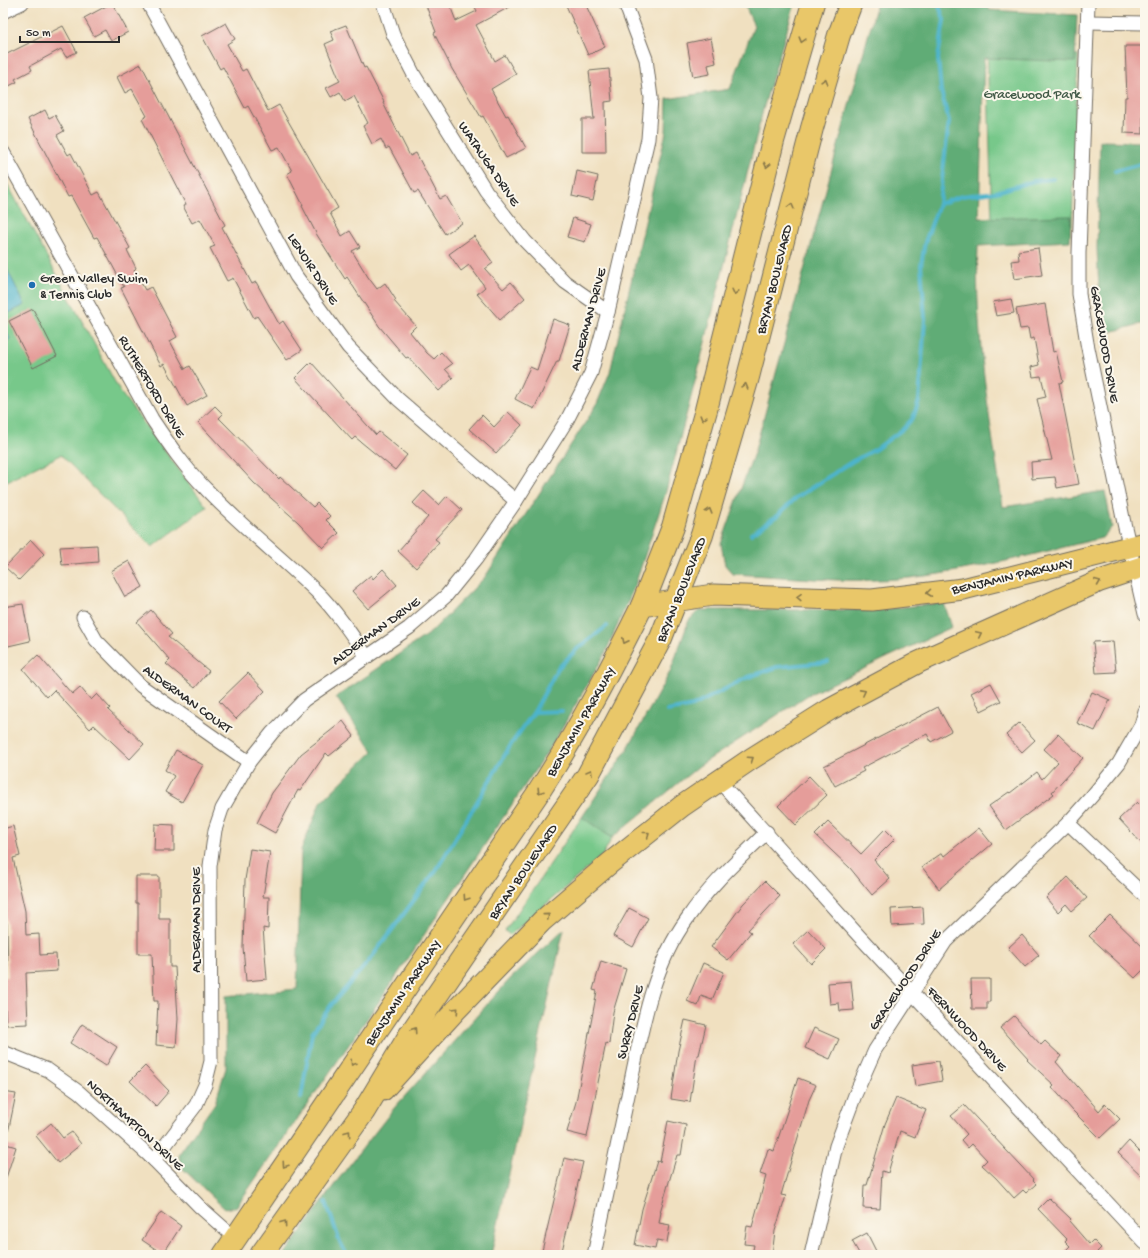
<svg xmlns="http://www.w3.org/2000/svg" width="1148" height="1258" viewBox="0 0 1148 1258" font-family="'Gochi Hand',sans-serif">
<rect width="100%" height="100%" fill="#fbf7ec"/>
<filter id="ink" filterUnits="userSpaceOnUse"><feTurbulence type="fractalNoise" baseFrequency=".025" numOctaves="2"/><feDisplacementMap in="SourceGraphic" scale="8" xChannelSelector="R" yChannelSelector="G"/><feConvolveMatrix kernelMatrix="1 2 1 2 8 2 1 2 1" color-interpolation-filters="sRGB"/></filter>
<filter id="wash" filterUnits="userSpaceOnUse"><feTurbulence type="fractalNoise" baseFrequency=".012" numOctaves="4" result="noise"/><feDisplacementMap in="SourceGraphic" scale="16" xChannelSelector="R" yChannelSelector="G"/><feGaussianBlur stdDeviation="0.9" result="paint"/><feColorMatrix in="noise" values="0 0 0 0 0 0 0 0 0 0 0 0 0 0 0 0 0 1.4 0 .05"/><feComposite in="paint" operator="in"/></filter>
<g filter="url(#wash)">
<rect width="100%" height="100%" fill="#f0e0c0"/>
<g fill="#77c88a" stroke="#517a5a">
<path d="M987,41L1078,56L1072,225L992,226Z"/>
<path d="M3,176L121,393L207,507L152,547L61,455L3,483Z"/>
<path d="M582,817L612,838L602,856L510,935L505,931Z"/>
</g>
<g fill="#61ac76" stroke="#466c50">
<path d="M744,3H795L764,106L696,378L665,495L635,585L604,656L552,745L387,990L236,1207L225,1209L180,1166L179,1154L215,1103L226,1068V996L297,989L301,850L320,803L373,751L336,697L431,632L485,577L596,406L610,372L666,132L667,99L730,89L754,26Z"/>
<path d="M877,3H988L989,10L1077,15L1075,62L984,58L979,218L1071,216L1070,241L978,246C974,333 990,421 1003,507L1105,491L1112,527L1102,538C1038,553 974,571 909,578C851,584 791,577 733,574L725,565L721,544L755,450Z"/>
<path d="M1100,141L1145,142V323L1106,333L1099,290L1097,248Z"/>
<path d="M944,603L952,627L808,695L699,766L612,838L582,817L628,748L670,672L689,620L700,610H874Z"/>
<path d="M564,929L491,1255H284L337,1181L395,1107L510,979Z"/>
</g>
<g fill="#4db4cc" stroke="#3c707c">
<path d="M3,261L25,305L3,316Z"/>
<path d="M3,325L10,339L3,343Z"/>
</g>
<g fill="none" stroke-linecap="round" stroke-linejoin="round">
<g stroke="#4db4cc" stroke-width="4">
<path d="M1115,171L1145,163"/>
<path d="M939,204L962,196L996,192L1034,181L1053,179"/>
<path d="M751,534L778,515L797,497L853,461L876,449L903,429L913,418L919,401L925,319L921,265L925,242L939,204L949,121L941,91L938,58L944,20L938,3"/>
<path d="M667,711L693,706L746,678L777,667L828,662"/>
<path d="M534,712L562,711"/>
<path d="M301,1098L312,1033L332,1004L369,961L437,869L512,743L534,712L558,668L577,649L607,626"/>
<path d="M326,1202L340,1242L347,1255"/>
</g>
</g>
<g id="blocks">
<g fill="#e59d9a">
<path d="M112,3L128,32L111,41L105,30L94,36L84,18Z"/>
<path d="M425,3H449L456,21L477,11L475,7L483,3H517L476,25L495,61L505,55L516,74L491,89L506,116L508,115L526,148L506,158L483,116L481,117L452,69L434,33L436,32Z"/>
<path d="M565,3H585L605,47L588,55Z"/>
<path d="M226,23L235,39L227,44L242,71L246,69L268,111L279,105L338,208L330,213L342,236L350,231L360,247L352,251L368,277L377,289L385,283L396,300L394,301L416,326L410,332L427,353L434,359L441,352L452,364L445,369L453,378L439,391L408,357L406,358L379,326L347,277L345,279L317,235L302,206L303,205L287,174L292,171L279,147L272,150L248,106L245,108L223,67L220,69L202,36Z"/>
<path d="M346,25L364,68L366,67L384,102L383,103L410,156L416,153L440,199L446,196L462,223L445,234L418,191L414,193L389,147L386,149L381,139L372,144L363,126L368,123L354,96L345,101L340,92L331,97L326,88L340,81L325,44L334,40L330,31Z"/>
<path d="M63,26L77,52L66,57L61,49L30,66L32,70L15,79L17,82L3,89V56Z"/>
<path d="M711,38L716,63L708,65L710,74L693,77L687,43Z"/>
<path d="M1125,46H1145V117H1143V134L1124,133L1125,97H1127Z"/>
<path d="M141,64L225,225L222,227L252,284L256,282L279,324L283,321L302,350L287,360L257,316L254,318L233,278L227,281L210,248L215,246L200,219L192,223L183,206L186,205L142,119L147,116L132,89L125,93L117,77Z"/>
<path d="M609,69L612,101L605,102L606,152H582V119H594L589,71Z"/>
<path d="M45,110L49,118L55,115L64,131L57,135L68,155L71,153L93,195L99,192L130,248L127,250L136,268L134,270L145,290L151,287L177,337L170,341L185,369L190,366L207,395L187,406L164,364L161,366L121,288L124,287L97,237L94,238L71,196L68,197L28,119Z"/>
<path d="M577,171L598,176L593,201L572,196Z"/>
<path d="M573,218L591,224L585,242L567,237Z"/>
<path d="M474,236L493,263L485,269L503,289L511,282L525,298L500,320L477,294L485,287L469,265L461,271L449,254Z"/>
<path d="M1038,248L1042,275L1014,279L1011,261L1019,260L1018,251Z"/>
<path d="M1011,299L1014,313L996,316L993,302Z"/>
<path d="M1045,304L1053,352L1056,351L1063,382L1059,383L1079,484L1057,488L1055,477L1032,479L1031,462L1052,460L1037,399L1046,397L1041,376L1033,377L1031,367L1039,365L1034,338L1030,339L1028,328L1020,329L1016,309Z"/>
<path d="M33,309L57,356L33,368L9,321Z"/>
<path d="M553,319L570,325L559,361H557L534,409L515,399L530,367L537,370Z"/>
<path d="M311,362L376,435L379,432L407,455L395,470L355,437L352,440L295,378Z"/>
<path d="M215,406L223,414L219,418L279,479L280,477L313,507L317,503L330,516L326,520L339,533L323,548L298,522L254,483L198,422Z"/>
<path d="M508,412L522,425L496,453L469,429L482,415L494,427Z"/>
<path d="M424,491L439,505L447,496L462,510L435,539L439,542L416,568L398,551L428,517L413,503Z"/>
<path d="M31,540L44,554L19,580L5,567Z"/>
<path d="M97,545L98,562L62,565L60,547Z"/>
<path d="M129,561L143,587L125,597L111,571Z"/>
<path d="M383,569L397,585L368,609L352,591L371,575L373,579Z"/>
<path d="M23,604L30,641L4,647L3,607Z"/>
<path d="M151,610L172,634L168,637L209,671L195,688L166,664L170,660L137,622Z"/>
<path d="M1113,641L1116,672L1096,673L1093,642Z"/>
<path d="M38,655L72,694L80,687L91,700L97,694L110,708L108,710L144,744L130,759L94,725L90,729L54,690L47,697L23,669Z"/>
<path d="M248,673L265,691L236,719L219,701Z"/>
<path d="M991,683L1001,701L981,711L971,693Z"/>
<path d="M1092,692L1110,700L1095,731L1077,723Z"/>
<path d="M938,707L951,731L931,742L927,734L862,768L864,771L835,786L824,766Z"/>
<path d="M343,721L354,736L329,756L326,753L300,791L298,790L275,833L257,823L272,793L301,754Z"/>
<path d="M1019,723L1035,740L1022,752L1006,735Z"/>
<path d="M1058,734L1083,758L1052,792L1054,794L1006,830L989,806L1009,792L1010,793L1037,772L1042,779L1058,762L1044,749Z"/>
<path d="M176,750L203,765L182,802L165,792L174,776L165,770Z"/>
<path d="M809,776L827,795L796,825L778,806Z"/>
<path d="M1137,802L1145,810V847L1119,819Z"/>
<path d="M828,822L861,854L885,829L895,839L874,860L890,879L872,895L850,868L815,835Z"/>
<path d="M155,824L174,825V851H154Z"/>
<path d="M13,826L20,856L13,858L25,911L26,935L39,934L40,955L56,954L57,971L26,973L28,1024L6,1025L4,977H8L7,924L3,908V829Z"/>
<path d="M979,828L992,844L939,889L922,867L942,853L944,856Z"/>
<path d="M250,849L270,852L263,897H269L268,929L263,928L267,979L246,981L243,947L245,880Z"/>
<path d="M136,876H159V919H170V967H175L178,1019L176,1047L156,1045L158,1001H154L152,954H138V903H136Z"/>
<path d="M1068,877L1087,898L1072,911L1066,904L1058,912L1046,898Z"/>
<path d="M765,881L780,896L748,930L751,932L728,960L711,947L743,904Z"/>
<path d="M923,907L924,924L892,926L891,909Z"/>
<path d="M629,908L648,918L633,947L613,936Z"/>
<path d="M1110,915L1145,949V968L1135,978L1089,936Z"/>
<path d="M808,930L826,949L811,964L793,944Z"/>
<path d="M1022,935L1039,955L1025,967L1008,948Z"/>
<path d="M601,961L626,969L613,1012L609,1044L606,1043L587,1137L567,1132L576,1102L597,991L593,990Z"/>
<path d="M703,963L724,972L712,1000L701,996L698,1006L687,1001Z"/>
<path d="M971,979H990V1002H987V1009H972Z"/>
<path d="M851,981L854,1010L840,1011L839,1003L830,1004L828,983Z"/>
<path d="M1014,1016L1041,1045L1045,1041L1061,1056L1056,1062L1099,1111L1105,1104L1120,1119L1100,1138L1073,1111L1052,1087L1054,1085L1027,1060L1028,1059L1000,1028Z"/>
<path d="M685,1020L706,1025L699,1055H697L690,1102L671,1099L678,1051Z"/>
<path d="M82,1024L117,1047L106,1066L70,1043Z"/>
<path d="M814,1028L839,1039L830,1059L805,1048Z"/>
<path d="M939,1061L942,1081L915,1086L912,1065Z"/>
<path d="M145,1066L169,1091L156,1106L130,1081Z"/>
<path d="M798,1078L816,1085L809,1100L781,1195L786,1196L775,1231L772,1255H752L754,1245L744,1244L747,1226L752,1227L766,1176L760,1174L768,1149L774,1151Z"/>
<path d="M3,1092L16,1094L8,1133H3Z"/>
<path d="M896,1098L926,1110L915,1137L900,1131L888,1173L882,1171L880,1209L863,1208L864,1185H867L885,1124Z"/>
<path d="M964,1105L1034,1180L1033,1181L1036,1184L1026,1193L1023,1190L1014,1198L996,1178L982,1165L987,1160L972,1144L968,1148L961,1140L967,1134L951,1116Z"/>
<path d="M668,1121L686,1125L681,1155H677L660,1212H661L659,1223L670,1225L667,1242L657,1240L655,1249L635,1245L642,1209L657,1161L660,1162Z"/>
<path d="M51,1123L63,1138L72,1132L81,1144L58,1163L36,1136Z"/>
<path d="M1129,1141L1145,1157V1179L1118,1153Z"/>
<path d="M3,1143L16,1147L5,1181L3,1180Z"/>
<path d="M564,1158L583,1162L574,1200L561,1255H541Z"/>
<path d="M1049,1198L1071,1219L1069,1221L1089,1244L1093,1240L1101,1248L1097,1252L1100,1255H1061L1070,1246L1065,1241L1067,1239L1038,1209Z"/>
<path d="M161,1212L181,1226L163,1254L142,1240Z"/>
<path d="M867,1233L878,1255H860L852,1241Z"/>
</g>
</g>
</g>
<g filter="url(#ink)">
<use href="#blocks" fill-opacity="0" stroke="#706a5f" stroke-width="1"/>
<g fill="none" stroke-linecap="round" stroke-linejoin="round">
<defs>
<g id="minor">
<path d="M148,3L296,276L348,347L398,399L516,501"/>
<path d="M383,3L393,34L414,75L486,191L525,241L565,282L608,312"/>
<path d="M1088,3L1079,253V294L1087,343L1124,523L1145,614"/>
<path d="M3,12L22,3"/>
<path d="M1088,22L1145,23"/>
<path d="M3,152L152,419C168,443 185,468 206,489C241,526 281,557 317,592C336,611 352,635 367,657"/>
<path d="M83,617L96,640L141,686L249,762"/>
<path d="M719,781L859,936L1145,1243"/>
<path d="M1068,823L1145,896"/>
<path d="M3,1052L48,1070L79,1092L154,1160L200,1207L236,1239"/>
<path d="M154,1160L196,1105L205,1085L211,1061L210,866L215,830L222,809L249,762L272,733L304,700L409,628L446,596L476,559L516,501L567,420L591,373L608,312L648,139L651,98L646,59L625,3"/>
<path d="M594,1255C605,1202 617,1149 628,1095C641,1035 650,970 687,919C709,886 738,860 767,832"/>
<path d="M811,1255L836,1146L855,1095L875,1050L946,941L1068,823L1092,796L1119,763L1141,725L1145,711"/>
</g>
<g id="primary">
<path d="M642,606L713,595L872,600L963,589L1145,543"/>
<path d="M383,1090L456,1010L542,921L610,863L682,806L751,759L829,710L919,662L1100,581L1145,566"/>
</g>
<g id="trunk">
<path d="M224,1255L538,793C577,733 610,671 642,606"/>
<path d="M261,1255L364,1111L411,1033L588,775L661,638L676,600"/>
</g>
<g id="motorway">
<path d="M676,600L702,535L747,381L812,128L839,35L851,3"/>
<path d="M642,606L673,527L706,410L773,141L813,3"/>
</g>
</defs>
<use href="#minor" stroke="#706a5f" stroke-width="15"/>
<use href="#primary" stroke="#706a5f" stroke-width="23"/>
<use href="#trunk" stroke="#706a5f" stroke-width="24"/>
<use href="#motorway" stroke="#706a5f" stroke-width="24"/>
<use href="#minor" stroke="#fff" stroke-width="13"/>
<use href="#primary" stroke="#e9c769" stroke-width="21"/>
<use href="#trunk" stroke="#e9c769" stroke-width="22"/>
<use href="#motorway" stroke="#e9c769" stroke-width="22"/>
</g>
<defs><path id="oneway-chevron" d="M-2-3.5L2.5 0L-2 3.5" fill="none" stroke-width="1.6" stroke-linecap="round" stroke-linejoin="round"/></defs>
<g stroke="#8a794a">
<use href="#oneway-chevron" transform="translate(802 40) rotate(106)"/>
<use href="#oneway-chevron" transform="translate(825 81) rotate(-73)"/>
<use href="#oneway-chevron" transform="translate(767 165) rotate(104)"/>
<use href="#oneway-chevron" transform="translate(791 206) rotate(-76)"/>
<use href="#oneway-chevron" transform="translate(735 292) rotate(104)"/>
<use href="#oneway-chevron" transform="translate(745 386) rotate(-74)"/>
<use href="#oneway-chevron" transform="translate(703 418) rotate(106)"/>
<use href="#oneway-chevron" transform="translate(709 511) rotate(-74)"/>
<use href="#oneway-chevron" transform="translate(1098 582) rotate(-22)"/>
<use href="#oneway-chevron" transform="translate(929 593) rotate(173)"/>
<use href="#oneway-chevron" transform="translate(799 597) rotate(-178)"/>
<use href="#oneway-chevron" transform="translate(979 634) rotate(-25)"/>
<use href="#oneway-chevron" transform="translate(625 641) rotate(116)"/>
<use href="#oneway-chevron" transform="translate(863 692) rotate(-28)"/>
<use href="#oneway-chevron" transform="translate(751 759) rotate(-34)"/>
<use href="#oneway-chevron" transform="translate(590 772) rotate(-59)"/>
<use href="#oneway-chevron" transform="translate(540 791) rotate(123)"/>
<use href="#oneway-chevron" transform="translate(647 834) rotate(-38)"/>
<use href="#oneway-chevron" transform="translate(466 898) rotate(124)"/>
<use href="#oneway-chevron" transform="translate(547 916) rotate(-40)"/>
<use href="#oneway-chevron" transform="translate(456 1010) rotate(-47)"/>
<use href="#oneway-chevron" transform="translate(414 1030) rotate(-56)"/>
<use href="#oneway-chevron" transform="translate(353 1063) rotate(124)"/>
<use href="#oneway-chevron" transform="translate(348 1133) rotate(-54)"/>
<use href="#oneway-chevron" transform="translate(285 1165) rotate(124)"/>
<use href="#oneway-chevron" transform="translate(284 1223) rotate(-54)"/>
</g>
</g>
<circle fill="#1f6fb2" stroke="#fbf7ec" stroke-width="1.5" cx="32" cy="285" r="4"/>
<g text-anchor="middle" stroke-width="4" stroke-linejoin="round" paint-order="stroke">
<g font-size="14" fill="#425a48" stroke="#fbf7ec">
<text x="1032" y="98">Gracewood Park</text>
</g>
<g font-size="14" fill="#2b2b2b" stroke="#fbf7ec">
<text transform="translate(490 163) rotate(56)" y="5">WATAUGA DRIVE</text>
<text transform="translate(314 268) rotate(57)" y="5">LENOIR DRIVE</text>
<text transform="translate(773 279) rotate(-76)" y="5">BRYAN BOULEVARD</text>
<text transform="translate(587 319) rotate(-75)" y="5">ALDERMAN DRIVE</text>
<text transform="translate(1106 344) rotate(80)" y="5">GRACEWOOD DRIVE</text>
<text transform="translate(153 386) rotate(59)" y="5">RUTHERFORD DRIVE</text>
<text transform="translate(1012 575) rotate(-13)" y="5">BENJAMIN PARKWAY</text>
<text transform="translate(680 589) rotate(-68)" y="5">BRYAN BOULEVARD</text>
<text transform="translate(375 630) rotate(-36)" y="5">ALDERMAN DRIVE</text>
<text transform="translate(188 698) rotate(36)" y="5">ALDERMAN COURT</text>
<text transform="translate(580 721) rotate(-60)" y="5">BENJAMIN PARKWAY</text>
<text transform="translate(522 871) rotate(-56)" y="5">BRYAN BOULEVARD</text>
<text transform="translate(195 920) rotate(-90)" y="5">ALDERMAN DRIVE</text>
<text transform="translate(904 979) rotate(-56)" y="5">GRACEWOOD DRIVE</text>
<text transform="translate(402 992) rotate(-56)" y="5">BENJAMIN PARKWAY</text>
<text transform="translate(629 1022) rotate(-76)" y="5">SURRY DRIVE</text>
<text transform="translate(968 1028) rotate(47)" y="5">FERNWOOD DRIVE</text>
<text transform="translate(136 1124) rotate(43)" y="5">NORTHAMPTON DRIVE</text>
</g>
<g font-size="14" fill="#2b2b2b" stroke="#fbf7ec" text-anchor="start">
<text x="40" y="282">Green Valley Swim<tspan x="40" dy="16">&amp; Tennis Club</tspan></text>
</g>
</g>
<rect width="1148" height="1258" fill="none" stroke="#fbf7ec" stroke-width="16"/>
<path d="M20 36v6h99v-6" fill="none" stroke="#2b2b2b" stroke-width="2"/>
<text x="26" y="36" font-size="12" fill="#2b2b2b" stroke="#fbf7ec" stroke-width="3" paint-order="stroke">50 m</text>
</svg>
